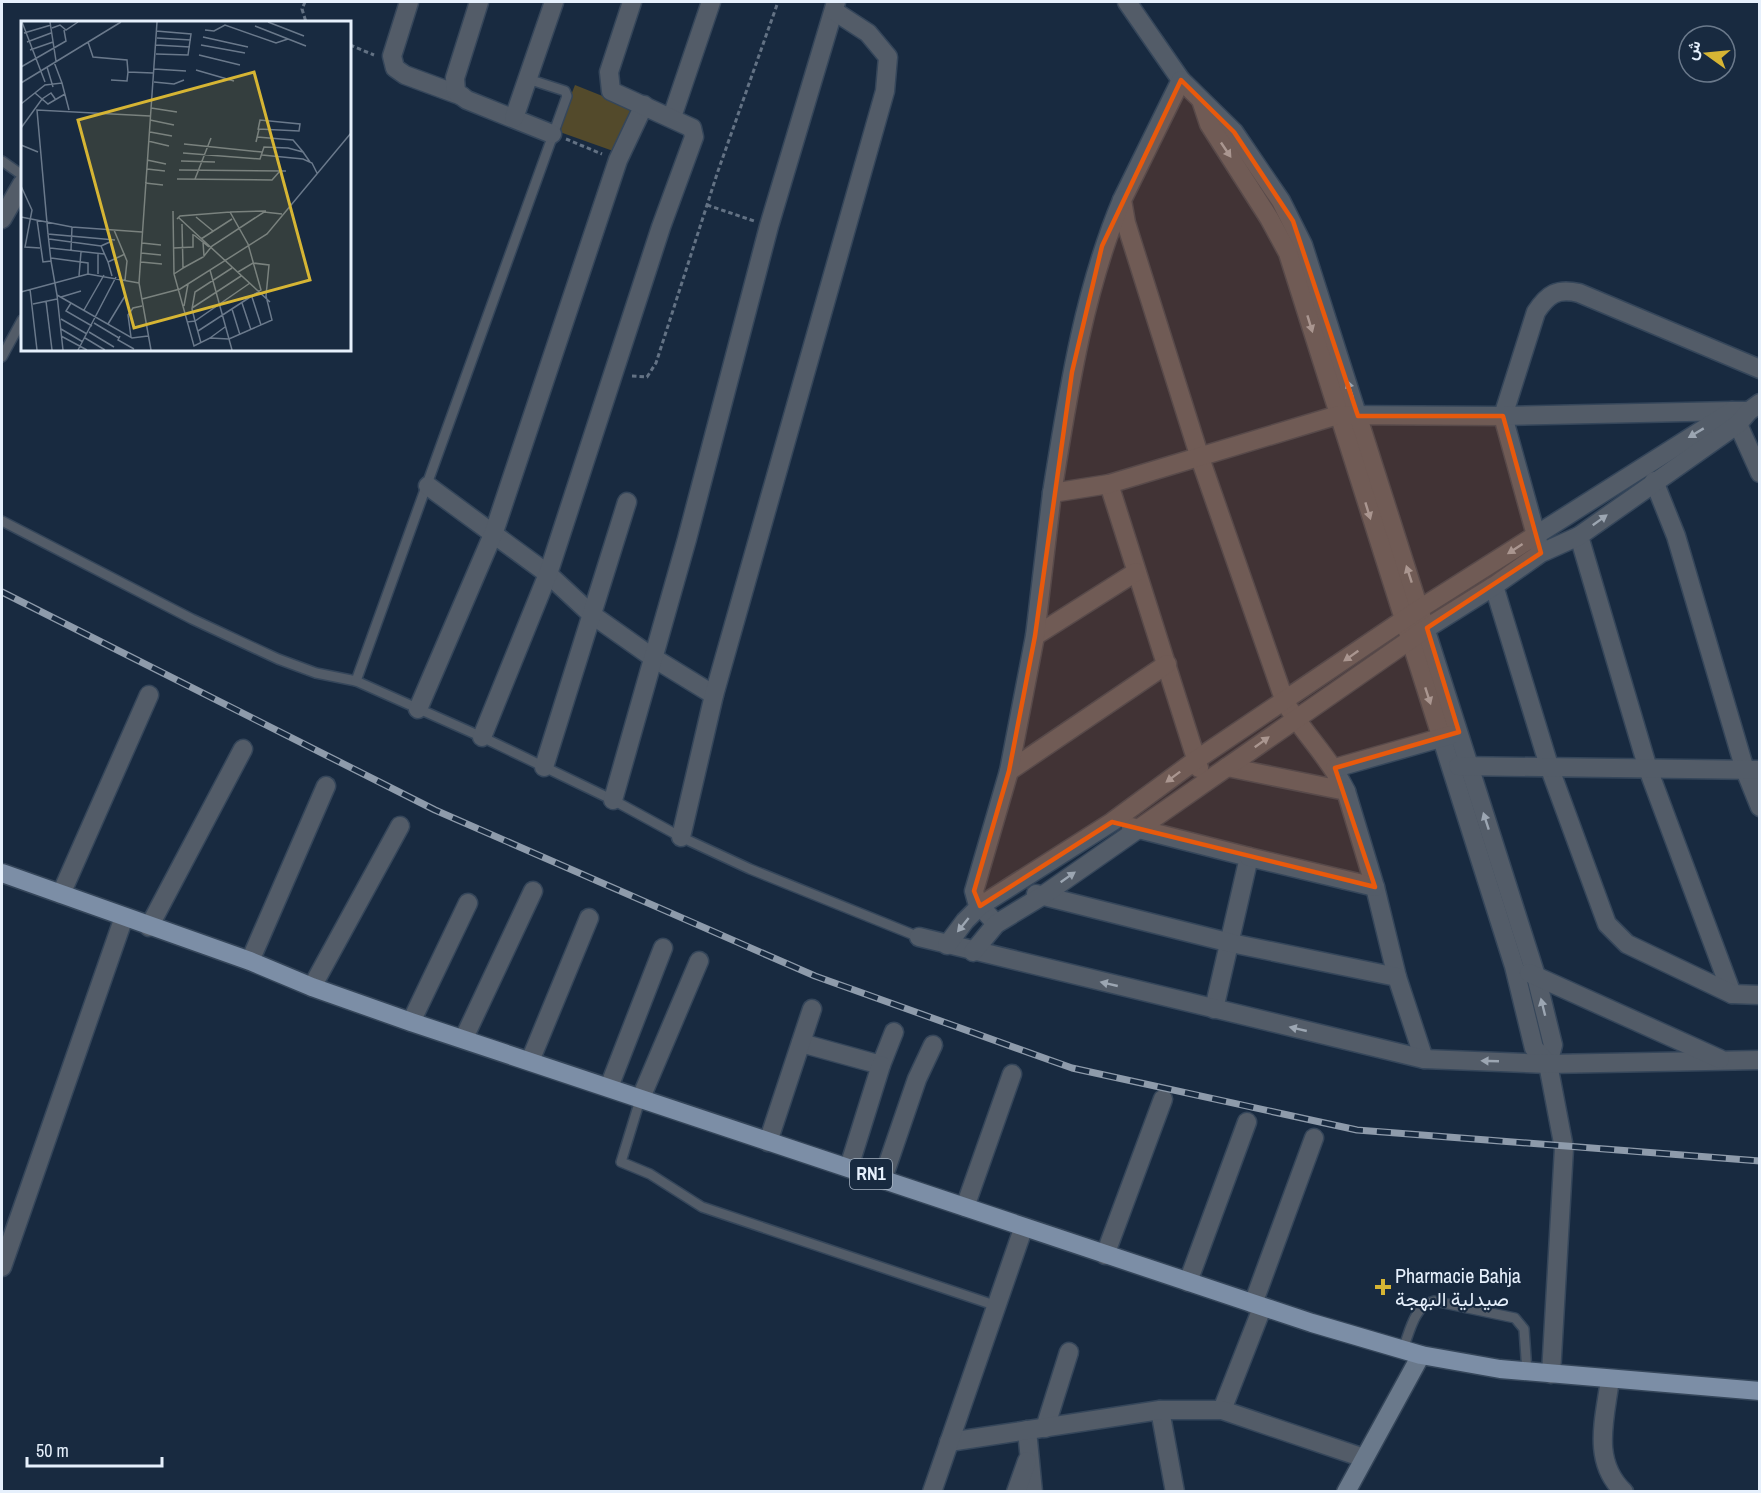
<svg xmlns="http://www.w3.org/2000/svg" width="1761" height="1493" viewBox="0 0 1761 1493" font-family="'Archivo Narrow',Vazirmatn,sans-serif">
<rect width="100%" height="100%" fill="#182a40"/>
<path fill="#534a2b" d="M575,85L635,109L616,152L557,131Z"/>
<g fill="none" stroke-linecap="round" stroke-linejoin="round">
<defs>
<g id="lane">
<path d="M2,161L22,175"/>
<path d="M2,357L22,320"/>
<path d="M2,521L192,619L278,659L316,673L356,681L482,737L613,800L681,837L750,869L919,937"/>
<path d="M356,681L567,96L565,91L528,79"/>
<path d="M640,1100L621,1162L650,1174L702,1207L997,1306"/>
<path d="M1403,1349C1410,1331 1414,1306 1434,1301L1515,1318L1524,1329L1527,1372"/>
</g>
<g id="street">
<path d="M409,2L392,56L395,68L405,75L462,96"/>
<path d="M479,2L455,78L456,92L467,100L552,134"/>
<path d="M1127,2L1181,80L1234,132L1281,201L1303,245L1536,976L1553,1045L1548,1064L1564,1148L1551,1374"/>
<path d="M1181,80L1122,200L1126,223L1200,458L1285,702C1303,733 1330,758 1346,791L1227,767"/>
<path d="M1201,100L1209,124L1269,218L1288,253L1514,966L1534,1048L1548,1064"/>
<path d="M672,117L711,2"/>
<path d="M514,118L554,2"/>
<path d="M2,219L22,184"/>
<path d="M1654,481L1676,536L1745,770L1760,807"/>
<path d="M1109,484L1199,768"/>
<path d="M428,486L548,574L591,614L652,657L714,695"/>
<path d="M1052,493C1068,394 1083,293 1122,200"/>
<path d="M1579,536L1648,769L1732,994"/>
<path d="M1539,546L1503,416L1536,312C1548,294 1557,288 1579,293L1760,369"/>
<path d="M1494,586L1550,769L1607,924L1627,944L1732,994L1760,995"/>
<path d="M1035,636L1136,572"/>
<path d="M418,709L494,532L618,160L644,105"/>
<path d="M482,737L548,574L661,227L694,137L692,128L611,91L609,72L632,2"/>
<path d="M1458,766L1760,770"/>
<path d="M544,767L627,502"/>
<path d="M1335,768L1451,735"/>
<path d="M1009,771L1167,664"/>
<path d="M1346,791L1375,887L1397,977"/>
<path d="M613,800L687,539L769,226L836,2"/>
<path d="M1131,827L1249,857L1214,1009"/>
<path d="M681,837L714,695L885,91L888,57L868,33L834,11"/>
<path d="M1249,857L1375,887"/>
<path d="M61,894L149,695"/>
<path d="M1036,894L1231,943L1397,977L1424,1059"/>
<path d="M996,924L977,902L974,891L1009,771L1035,636L1052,493L1109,484L1338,415L1503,416L1732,411L1760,473"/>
<path d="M149,927L243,749"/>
<path d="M919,937L1424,1059L1548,1064L1760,1060"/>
<path d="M947,945L965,921L980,906L1112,822L1196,760L1421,608L1732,411H1749"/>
<path d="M973,952L996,924L1042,896L1427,628L1494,586L1541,553L1579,536L1738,424L1749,411L1760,403"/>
<path d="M250,961L326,786"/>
<path d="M1529,973L1720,1059"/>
<path d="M312,987L400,826"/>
<path d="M411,1022L468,903"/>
<path d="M464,1038L533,891"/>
<path d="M801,1043L881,1065L894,1032"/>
<path d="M530,1061L589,918"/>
<path d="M609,1087L663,948"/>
<path d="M640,1100L699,961"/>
<path d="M768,1142L812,1009"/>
<path d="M849,1167L881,1065"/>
<path d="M883,1178L917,1079L933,1045"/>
<path d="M965,1207L1012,1074"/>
<path d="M1105,1255L1163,1099"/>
<path d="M2,1267L124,917"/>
<path d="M1188,1282L1247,1122"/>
<path d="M1253,1304L1314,1138"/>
<path d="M1610,1379C1605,1419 1591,1461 1624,1492"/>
<path d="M1160,1410L1175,1492"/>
<path d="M1222,1410L1262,1308"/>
<path d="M1045,1428L1069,1352"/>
<path d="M1027,1430L1033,1492"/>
<path d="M949,1442L1160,1410H1222L1364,1458"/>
<path d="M932,1492L1023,1229"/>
<path d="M1016,1492L1027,1461"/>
</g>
<path id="secondary" d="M1346,1492L1421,1355"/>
<path id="primary" d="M2,873L250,961L312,987L411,1022L1312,1323L1421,1355L1500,1369L1760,1391"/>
</defs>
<use href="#lane" stroke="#35465a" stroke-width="12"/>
<use href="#street" stroke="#35465a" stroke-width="21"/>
<use href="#secondary" stroke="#35465a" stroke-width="21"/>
<use href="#primary" stroke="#35465a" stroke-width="21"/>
<g stroke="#637284" stroke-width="3" stroke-dasharray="4.5 3" stroke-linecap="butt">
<path d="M305,2L302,9L306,22"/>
<path d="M350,45L374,55"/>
<path d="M566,139L602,154"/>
<path d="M707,205L754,221"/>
<path d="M632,376L647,377L656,363L718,171L778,2"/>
</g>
<use href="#lane" stroke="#535c68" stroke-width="9"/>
<use href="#street" stroke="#535c68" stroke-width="18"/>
<use href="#secondary" stroke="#6a798b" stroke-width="18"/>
<use href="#primary" stroke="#7c8ea6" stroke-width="18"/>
<defs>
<path id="rail" d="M2,592L435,810L815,976L1072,1068L1357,1130L1760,1161"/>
</defs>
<use href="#rail" stroke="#8e9bab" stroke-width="7"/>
<use href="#rail" stroke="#182a40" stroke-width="4.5" stroke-dasharray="14" stroke-linecap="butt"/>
</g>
<defs><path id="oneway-solid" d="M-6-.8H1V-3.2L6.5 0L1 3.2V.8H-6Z" transform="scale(1.5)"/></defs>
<g fill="#9ca6b2">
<use href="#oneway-solid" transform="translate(1226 150) rotate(56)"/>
<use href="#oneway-solid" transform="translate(1310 324) rotate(73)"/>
<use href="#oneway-solid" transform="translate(1350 389) rotate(-108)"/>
<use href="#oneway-solid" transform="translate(1696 433) rotate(149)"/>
<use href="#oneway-solid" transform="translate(1368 511) rotate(73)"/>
<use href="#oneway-solid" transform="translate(1600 520) rotate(-36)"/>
<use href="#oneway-solid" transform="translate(1515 549) rotate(147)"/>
<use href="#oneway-solid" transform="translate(1409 574) rotate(-108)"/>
<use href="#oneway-solid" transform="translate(1351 656) rotate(145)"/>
<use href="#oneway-solid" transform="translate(1428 696) rotate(72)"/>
<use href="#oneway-solid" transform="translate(1262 742) rotate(-36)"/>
<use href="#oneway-solid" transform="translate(1173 777) rotate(143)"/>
<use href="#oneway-solid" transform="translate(1486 821) rotate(-108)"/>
<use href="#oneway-solid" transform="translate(1068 877) rotate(-35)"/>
<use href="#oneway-solid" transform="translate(963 925) rotate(129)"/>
<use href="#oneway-solid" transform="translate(1109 984) rotate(-167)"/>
<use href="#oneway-solid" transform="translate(1543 1007) rotate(-104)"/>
<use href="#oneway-solid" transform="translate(1298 1029) rotate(-167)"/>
<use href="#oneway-solid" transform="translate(1490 1061) rotate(-178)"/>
</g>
<path fill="#e8590c" fill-opacity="0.2" stroke="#e8590c" stroke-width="4.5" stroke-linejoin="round" d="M1181,80L1234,132L1293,221L1358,416H1503L1541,553L1427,628L1459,732L1335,768L1375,887L1112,822L980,906L974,891L1009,771L1035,636L1072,372L1102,246Z"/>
<path fill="#d6b534" stroke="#182a40" stroke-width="2" d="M1380 1278h6v6h6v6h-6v6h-6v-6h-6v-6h6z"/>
<g text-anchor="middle" stroke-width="4.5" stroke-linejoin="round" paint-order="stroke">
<rect fill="#182a40" stroke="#a8b5c4" stroke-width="1.5" x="850" y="1159" width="42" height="30" rx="4.5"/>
<g font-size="18" font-weight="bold" fill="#e6f0fc">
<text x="871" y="1180">RN1</text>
</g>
<g font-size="20" fill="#e6f0fc" stroke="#182a40" text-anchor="start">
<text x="1395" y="1283">Pharmacie Bahja<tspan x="1395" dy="23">صيدلية البهجة</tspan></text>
</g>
</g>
<g transform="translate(21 21)">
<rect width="330" height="330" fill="#182a40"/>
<path fill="none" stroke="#6a798b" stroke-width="1.5" d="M1,1L24,61M29,1L35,40M247,1L283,15M234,5L285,25M31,7L39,4L45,9L57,1M184,9L193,10L204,4L255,22L267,18M3,12L30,4M182,16L227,26M136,17L170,19M6,21L30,12M67,21L72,36L106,39L107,51L132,52M135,24L169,26M180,24L224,32M9,29L32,21M135,33L167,34L170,13L135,10M178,34L219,44M33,41L41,62M0,46L45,20L43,9M26,46L32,66M133,48L165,50M175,49L213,60M90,59L106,60L107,51M133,61L153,63L163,59M0,62L100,1M14,72L27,83L44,73M0,83L24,64L41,62L48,89M130,87L156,91M129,99L153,104M0,107L21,78L30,72L35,79M129,111L151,115M236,116L272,119L283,132M127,120L148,125M235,121L238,108L278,110L279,103L239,99L237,109M163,123L241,131M0,124L17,131M162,132L239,138L243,126L267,127L282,131L289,141M241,134L282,138L291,142L296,152M126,139L145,143M160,140L194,141M126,148L144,150M158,149L265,150M156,158L251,159L259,150M174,158L190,117M124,162L142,164M0,165L11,189L4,226L19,227M152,190L153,253L173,325L189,317L208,318L251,299L245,275L248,244L232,242L217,251M209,191L245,190M0,196L51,206L121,211M157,196L249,281M175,196L192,210M156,198L159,195L209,191L227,223L240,269L177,310M16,199L22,241L30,240L27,213M93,209L106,240L104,259M173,214L188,226M28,218L80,225M180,218L211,198M94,219L27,213L16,89L129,95M182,221L183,235L191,225L243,191L261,193M121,222L140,224M29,227L83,233M153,227L172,226V213M50,229L51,206M120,232L140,234M77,233V253M30,237L67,242V253M30,240L36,274M87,241L80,225L91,220M120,241L141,243M162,247L182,236M211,247L174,271L171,288L174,300L229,262M189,249L211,329M153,253L162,247L161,203M58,255L60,231M91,255L87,241L104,233M9,268L16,329M0,271L67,253L118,262M40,276L60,270M231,276L240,304M121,278L159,268L246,213L330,112M25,280L31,329M50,282L45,290L71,305M221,282L230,309M12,283L36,278M163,285L167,263M171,287L220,255M211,288L219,314M63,289L83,254M40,298L66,313M166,301L174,300L180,322M73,302L98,317M87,303L104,275M40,308L62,321M68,311L93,326M40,315L66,329M99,315L97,319L113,328M110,316L107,294L112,287L121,285M64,317L84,329M189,317L204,306M42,329L36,274L111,317L127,315M57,329L95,256M130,329L118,262L136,1"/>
<path fill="#d6b534" fill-opacity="0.15" stroke="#d6b534" stroke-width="3" d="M233,51L289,259L113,307L57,99Z"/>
<rect width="330" height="330" fill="none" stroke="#e6f0fc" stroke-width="3"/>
</g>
<rect width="1761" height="1493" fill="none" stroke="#e6f0fc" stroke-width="6"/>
<g transform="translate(1707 54) rotate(285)"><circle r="28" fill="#182a40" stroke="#6a798b" stroke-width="1.5"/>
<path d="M0-4.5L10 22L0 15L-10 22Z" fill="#d6b534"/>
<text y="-9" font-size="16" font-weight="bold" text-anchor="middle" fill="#e6f0fc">ش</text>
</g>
<path d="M27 1457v9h135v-9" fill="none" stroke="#e6f0fc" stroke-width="3"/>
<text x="36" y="1457" font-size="18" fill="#e6f0fc" stroke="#182a40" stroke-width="4.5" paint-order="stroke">50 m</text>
</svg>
